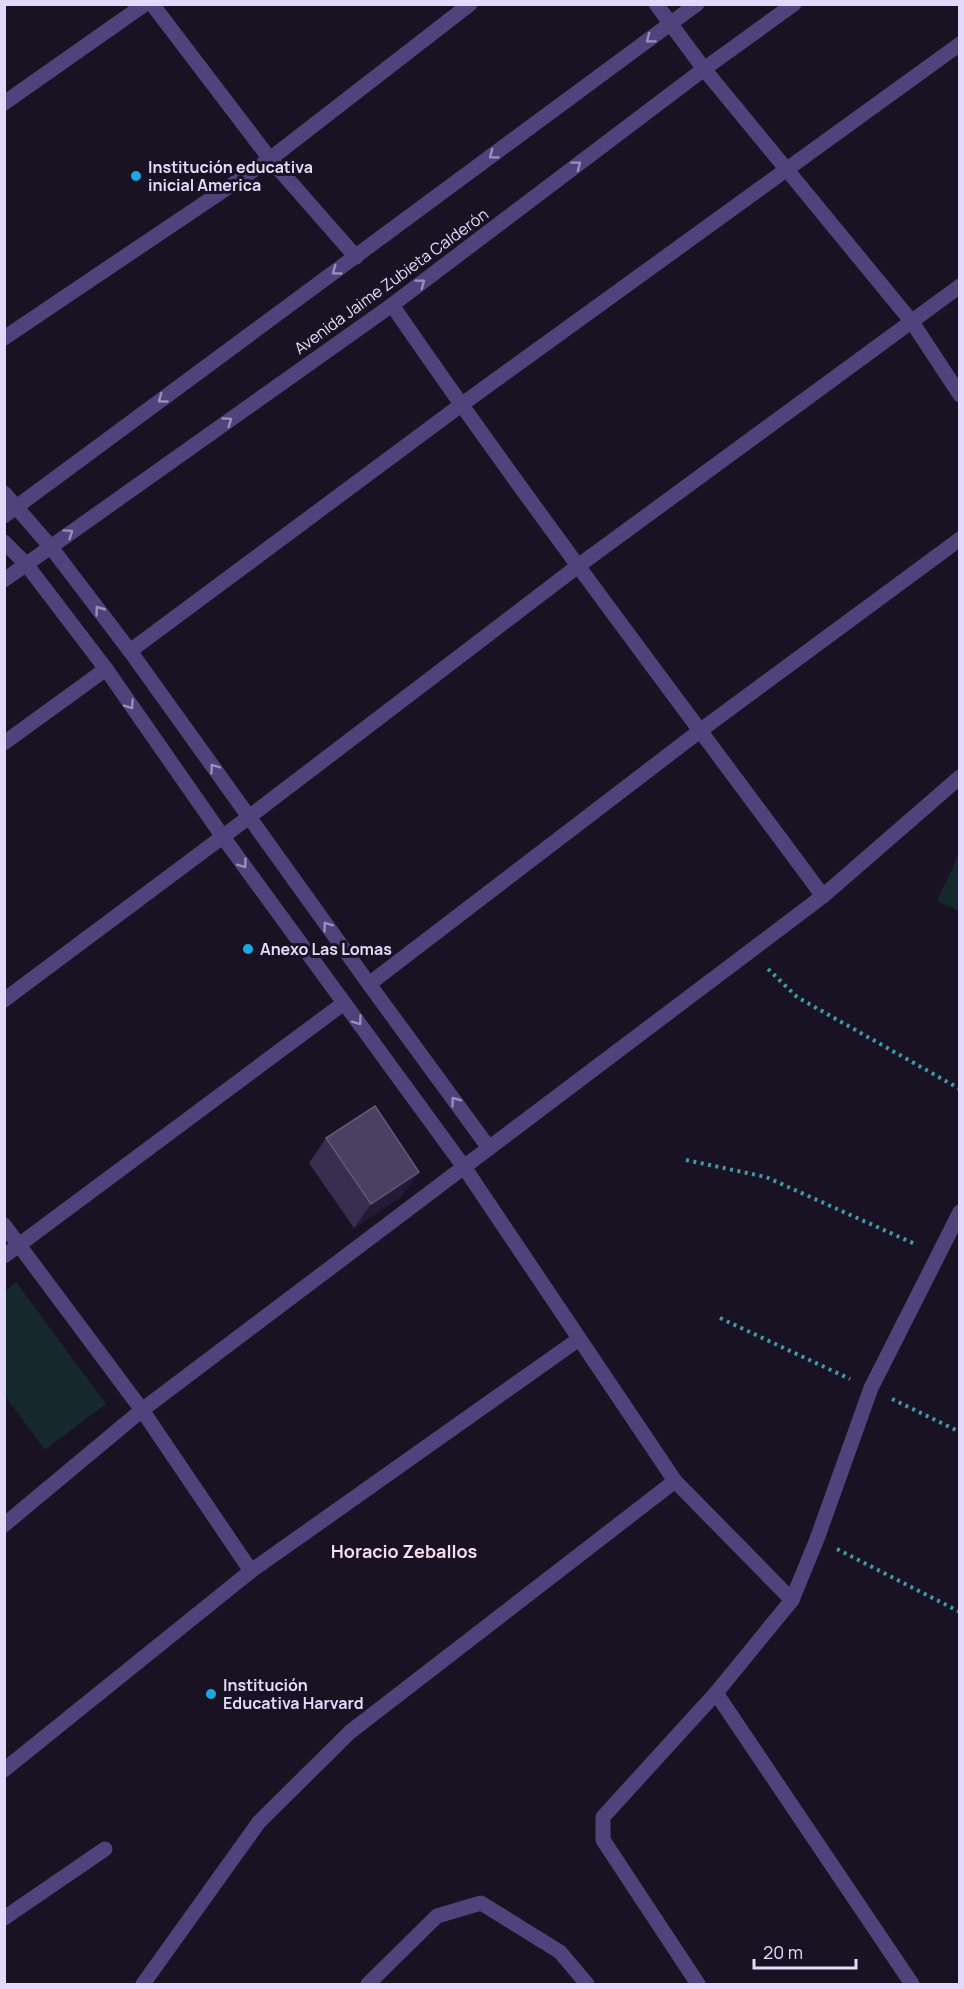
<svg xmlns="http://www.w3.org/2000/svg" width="964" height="1989" viewBox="0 0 964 1989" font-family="Manrope,sans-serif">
<rect width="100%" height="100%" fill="#181223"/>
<g fill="#15292d">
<path d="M959,854V911L937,901Z"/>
<path d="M16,1282L106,1404L45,1450L5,1396V1291Z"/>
</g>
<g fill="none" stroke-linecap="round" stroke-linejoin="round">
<g stroke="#3f9aa8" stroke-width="4" stroke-dasharray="3 4.5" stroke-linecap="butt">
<path d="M768,969L797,997L960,1089"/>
<path d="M686,1160L766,1177L915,1244"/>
<path d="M720,1318L850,1379"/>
<path d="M892,1399L960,1432"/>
<path d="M837,1549L960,1612"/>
</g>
<g stroke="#50437c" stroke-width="15">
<path d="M152,4L270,159L356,257"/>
<path d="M656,4L704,69L912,322L960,395"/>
<path d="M4,103L145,4"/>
<path d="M392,305C530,506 678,700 823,896"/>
<path d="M4,338L270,159L470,4"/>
<path d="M4,493L50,546L130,651L369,984L489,1148"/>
<path d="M4,516L697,4"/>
<path d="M4,542L26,564L106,669L223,837L464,1167L675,1481L792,1600"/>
<path d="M4,580L392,305L704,69L794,4"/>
<path d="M130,651L461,405L960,44"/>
<path d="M4,743L106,669"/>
<path d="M369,984L701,730L960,539"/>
<path d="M4,1000L249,817L578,566L960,286"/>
<path d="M4,1225L142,1410L251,1571"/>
<path d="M4,1256L344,1003"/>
<path d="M4,1525L142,1410L823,896L960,777"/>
<path d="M716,1693L912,1984"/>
<path d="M4,1770L251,1571L579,1339"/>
<path d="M4,1918L105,1849"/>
<path d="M143,1984L259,1822L350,1732L675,1481"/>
<path d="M368,1984L437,1916L481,1903L560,1952L587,1984"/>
<path d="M698,1984L603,1840V1817L716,1693L792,1600L817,1539L871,1388L960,1212"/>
</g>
</g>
<path fill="#3b2d4f" d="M326,1138L402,1196L354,1228L309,1163Z"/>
<path fill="#251a36" d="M419,1172L402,1196L354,1228L371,1204Z"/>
<path fill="#4d3f61" stroke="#645879" stroke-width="1.5" d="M375,1106L419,1172L371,1204L326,1138Z"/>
<defs><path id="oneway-chevron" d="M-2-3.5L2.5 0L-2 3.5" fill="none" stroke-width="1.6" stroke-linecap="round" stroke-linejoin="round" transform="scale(1.5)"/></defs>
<g stroke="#9a8ebb">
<use href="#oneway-chevron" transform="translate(650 39) rotate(143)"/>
<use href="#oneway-chevron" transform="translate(493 155) rotate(143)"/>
<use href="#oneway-chevron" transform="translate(577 165) rotate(-37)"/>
<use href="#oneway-chevron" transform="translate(336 271) rotate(144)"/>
<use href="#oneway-chevron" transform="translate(421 283) rotate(-37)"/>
<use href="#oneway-chevron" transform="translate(162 399) rotate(144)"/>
<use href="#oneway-chevron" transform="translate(228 421) rotate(-35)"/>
<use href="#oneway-chevron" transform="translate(69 533) rotate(-35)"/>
<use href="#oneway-chevron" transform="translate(99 610) rotate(-127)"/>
<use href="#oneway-chevron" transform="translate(130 705) rotate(55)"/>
<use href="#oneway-chevron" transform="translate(214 768) rotate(-126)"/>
<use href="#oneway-chevron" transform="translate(243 864) rotate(54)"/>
<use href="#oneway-chevron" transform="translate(327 926) rotate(-126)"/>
<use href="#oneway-chevron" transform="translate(358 1021) rotate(54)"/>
<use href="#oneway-chevron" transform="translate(455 1101) rotate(-126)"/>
</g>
<g fill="#1da7e2" stroke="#181223" stroke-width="2">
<circle cx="136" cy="176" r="6"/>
<circle cx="248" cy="949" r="6"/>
<circle cx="211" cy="1694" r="6"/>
</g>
<g text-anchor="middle" stroke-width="6" stroke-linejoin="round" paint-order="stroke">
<g font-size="16" font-weight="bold" fill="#e3d9fa" stroke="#181223" text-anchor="start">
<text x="148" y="173">Institución educativa<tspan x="148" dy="18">inicial America</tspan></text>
<text x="260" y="955">Anexo Las Lomas</text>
<text x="223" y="1691">Institución<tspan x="223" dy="18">Educativa Harvard</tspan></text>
</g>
<g font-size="16" fill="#e3d9fa" stroke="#181223">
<text transform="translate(391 281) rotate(-36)" y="6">Avenida Jaime Zubieta Calderón</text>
</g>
<g font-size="18" font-weight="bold" fill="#fadbe9" stroke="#181223">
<text x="404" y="1558">Horacio Zeballos</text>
</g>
</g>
<rect width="964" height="1989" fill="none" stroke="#e3d9fa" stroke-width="12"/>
<path d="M754 1959v9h102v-9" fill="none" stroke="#e3d9fa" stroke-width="3"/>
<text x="763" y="1959" font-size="18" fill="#e3d9fa" stroke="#181223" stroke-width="4.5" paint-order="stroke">20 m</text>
</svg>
